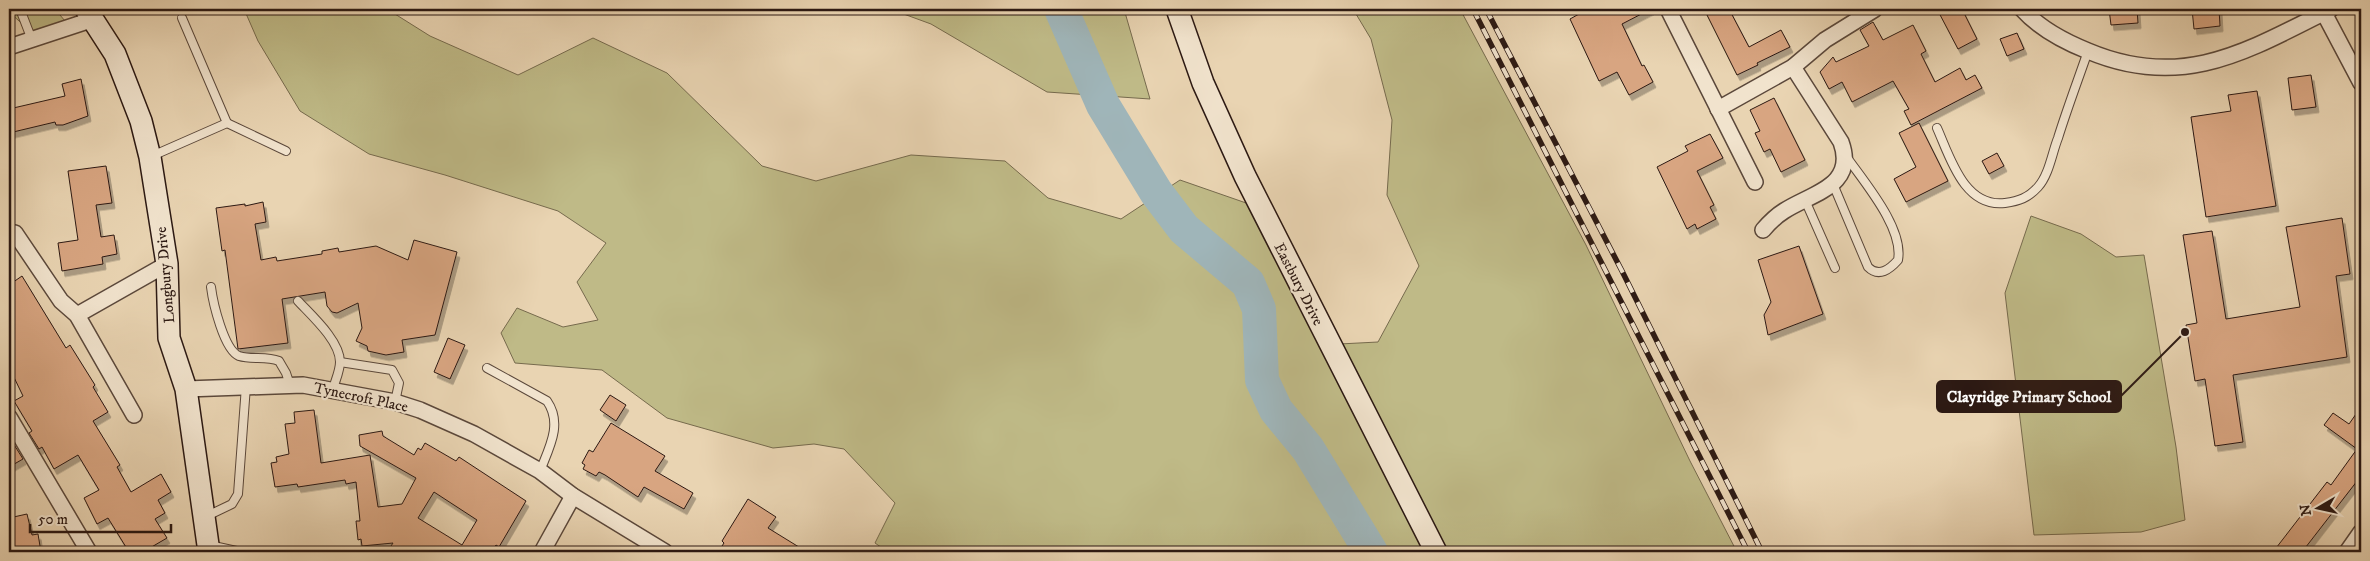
<svg xmlns="http://www.w3.org/2000/svg" width="2370" height="561" viewBox="0 0 2370 561" font-family="'IM FELL DW Pica',serif">
<defs>
<filter id="shadow"><feDropShadow dx="3" dy="5.5" stdDeviation="0" flood-color="#0004"/></filter>
</defs>
<rect width="100%" height="100%" fill="#e9d4b2"/>
<filter id="stains"><feTurbulence type="fractalNoise" baseFrequency=".004" numOctaves="4"/><feColorMatrix values="0 0 0 0 .2 0 0 0 0 .09 0 0 0 0 .02 0 0 0 .5 -.17"/></filter>
<radialGradient id="worn" r=".72"><stop offset=".6" stop-color="#630" stop-opacity="0"/><stop offset="1" stop-color="#630" stop-opacity=".3"/></radialGradient>
<g fill="#bfba87" stroke="#766a4d">
<path d="M9,9H55L65,21L38,38L9,12Z"/>
<path d="M244,9H387L430,36L518,75L593,38L667,73L762,166L816,181L911,155L1005,161L1048,198L1121,219L1180,180L1249,204L1320,345L1378,342L1419,266L1387,195L1392,120L1371,39L1353,9H1460L1586,245L1690,461L1737,552H888L875,543L895,503L844,449L814,444L773,448L667,418L602,370L515,363L501,333L517,308L563,327L598,320L577,282L606,243L558,211L445,175L369,154L300,111L258,41Z"/>
<path d="M890,9H1124L1150,99L1047,92L931,24Z"/>
<path d="M2031,216L2081,234L2116,257L2144,255L2176,447L2185,520L2141,532L2034,535L2005,293Z"/>
</g>
<g fill="none" stroke-linecap="round" stroke-linejoin="round">
<path stroke="#9fb5b9" stroke-width="34" d="M1061,9L1103,105L1156,192L1184,229L1248,283L1259,309L1262,380L1276,410L1308,449L1371,552"/>
</g>
<g fill="#d8a581" stroke="#2c1913" fill-rule="evenodd" filter="url(#shadow)">
<path d="M1577,9H1651L1622,24L1642,66L1644,65L1653,82L1629,95L1617,72L1599,81L1570,19L1579,14Z"/>
<path d="M1704,9H1729L1749,47L1781,30L1790,47L1757,63L1758,65L1737,75Z"/>
<path d="M1937,9H1962L1977,39L1958,49Z"/>
<path d="M2109,9H2137L2138,23L2111,25Z"/>
<path d="M2192,9H2219L2220,26L2194,29Z"/>
<path d="M1873,22L1883,40L1913,25L1926,51L1921,54L1935,82L1960,68L1966,80L1975,75L1982,88L1911,125L1904,111L1909,109L1893,81L1852,102L1842,82L1829,89L1820,72L1833,57L1836,62L1869,46L1860,30Z"/>
<path d="M2017,33L2024,49L2007,56L2000,39Z"/>
<path d="M2311,75L2316,107L2292,110L2288,78Z"/>
<path d="M81,79L88,116L63,125H56L55,122L9,133V109L65,96L62,84Z"/>
<path d="M2257,91L2276,206L2206,217L2191,117L2231,111L2228,95Z"/>
<path d="M1774,98L1805,160L1781,172L1770,149L1764,152L1755,133L1760,131L1750,110Z"/>
<path d="M1919,123L1948,181L1906,202L1894,179L1916,167L1899,133Z"/>
<path d="M1710,134L1723,158L1697,171L1714,205L1710,207L1716,219L1697,229L1695,224L1687,229L1657,167L1688,151L1685,146Z"/>
<path d="M1997,153L2004,166L1989,174L1982,161Z"/>
<path d="M106,166L112,203L96,205L101,237L114,235L117,254L102,257L103,264L62,271L58,243L78,240L68,171Z"/>
<path d="M263,202L266,222L255,224L261,260L276,257L277,261L322,254V251L338,248L339,252L376,246L408,260L414,240L457,252L435,335L402,340L404,352L386,355L368,351L367,346L356,341L362,328L358,303L337,313L332,312L327,306L325,292L282,299L288,343L238,349L225,250L222,251L216,208L245,204V206Z"/>
<path d="M2342,218L2350,274L2336,276L2347,357L2233,375L2243,442L2215,446L2205,379L2195,381L2186,325L2197,323L2183,235L2212,231L2226,319L2300,307L2286,227Z"/>
<path d="M1799,246L1823,314L1768,335L1764,315L1771,302L1758,260Z"/>
<path d="M22,276L66,348L70,345L95,385L93,387L108,412L93,421L120,465L117,467L131,492L161,474L171,492L158,500L165,513L155,519L167,538L143,552H129L108,518L97,524L84,498L99,490L78,455L54,469L42,447L39,449L29,433L32,431L14,401L23,396L9,367V285Z"/>
<path d="M448,338L465,345L450,379L434,372Z"/>
<path d="M610,395L626,405L616,421L600,410Z"/>
<path d="M2361,407V476L2302,552H2273L2327,482L2331,485L2357,449L2324,425L2333,413L2349,424Z"/>
<path d="M314,410L321,463L370,455L378,507L402,504L416,478L360,446L359,435L382,431L383,436L414,455L418,448L421,450L425,443L456,461L459,457L526,501L499,547L496,545L491,552H387L393,543L362,546L361,539L358,540L356,521H360L356,482L346,484L345,480L298,487L297,484L275,487L271,463L277,462L276,457L289,454L285,424L295,423L294,412ZM434,492L477,520L462,545L418,518Z"/>
<path d="M611,423L665,456L655,471L693,493L684,509L644,487L638,497L605,475L599,472L596,476L583,469L585,465L582,463L589,450L593,452Z"/>
<path d="M13,443L23,459L9,467V445Z"/>
<path d="M748,499L776,517L768,528L807,552H718L724,543L722,541Z"/>
<path d="M27,514L32,535L38,534L41,552H9V518Z"/>
</g>
<g fill="none" stroke-linecap="round" stroke-linejoin="round">
<defs>
<g id="lane">
<path d="M20,9L32,40"/>
<path d="M227,123L286,151"/>
<path d="M1937,128C1950,157 1964,208 2005,203C2019,201 2028,198 2038,187C2049,175 2052,153 2058,138C2067,109 2078,80 2088,51"/>
<path d="M152,156L227,123L182,18"/>
<path d="M1833,184L1868,267C1879,278 1890,269 1898,260C1904,228 1864,182 1846,156"/>
<path d="M1805,200L1835,268"/>
<path d="M211,287C213,303 224,350 239,356C252,360 266,356 279,361L286,373L290,385"/>
<path d="M298,301C312,316 340,341 340,362C340,371 335,381 333,389"/>
<path d="M340,362L392,370L399,383L395,402"/>
<path d="M487,368L547,401C563,424 549,448 540,471"/>
<path d="M205,517L232,504L238,494L246,386"/>
<path d="M209,545L241,552"/>
</g>
<g id="street">
<path d="M1668,9L1755,182"/>
<path d="M2022,9C2040,29 2063,41 2088,51C2183,91 2247,51 2331,9"/>
<path d="M2324,13L2361,83"/>
<path d="M9,47L94,19"/>
<path d="M1718,109L1793,67L1825,40L1875,9"/>
<path d="M1763,230C1769,223 1776,216 1784,211C1812,193 1857,186 1841,142L1793,67"/>
<path d="M15,233L61,301L77,315L134,415"/>
<path d="M77,315L167,264"/>
<path d="M186,389L303,385L395,402L420,410L474,434L540,471L573,496L665,552"/>
<path d="M9,417L89,552"/>
<path d="M542,552L573,496"/>
<path d="M2347,552L2361,532"/>
</g>
<g id="secondary">
<path d="M86,9L115,54L141,121L150,157L167,264L169,338L186,389L209,552"/>
<path d="M1177,9L1203,83L1245,176L1436,552"/>
</g>
</defs>
<use href="#lane" stroke="#5b483b" stroke-width="10"/>
<use href="#street" stroke="#5b483b" stroke-width="18"/>
<use href="#secondary" stroke="#2c1913" stroke-width="24"/>
<use href="#lane" stroke="#f1e3cd" stroke-width="8"/>
<use href="#street" stroke="#f1e3cd" stroke-width="15"/>
<use href="#secondary" stroke="#f1e3cd" stroke-width="21"/>
<defs>
<g id="rail">
<path d="M1473,9L1748,552"/>
<path d="M1486,9L1622,271L1762,552"/>
</g>
</defs>
<use href="#rail" stroke="#2c1913" stroke-width="5.5"/>
<use href="#rail" stroke="#f1e3cd" stroke-width="4" stroke-dasharray="11" stroke-linecap="butt"/>
</g>
<g text-anchor="middle" stroke-width="4.5" stroke-linejoin="round" paint-order="stroke">
<g font-size="15" fill="#2c1913" stroke="#f1e3cd">
<text transform="translate(165 275) rotate(-95)" y="5">Longbury Drive</text>
<text transform="translate(1299 284) rotate(63)" y="5">Eastbury Drive</text>
<text transform="translate(361 397) rotate(12)" y="5">Tynecroft Place</text>
</g>
</g>
<path fill="none" stroke="#2c1913" stroke-width="2" d="M2185 332L2121 396"/>
<circle fill="#2c1913" stroke="#f1e3cd" stroke-width="2" cx="2185" cy="332" r="5"/>
<rect fill="#2c1913" stroke="#2c1913" stroke-width="2" x="1937" y="381" width="184" height="31" rx="5"/>
<g font-size="16" text-anchor="middle" font-weight="bold" fill="#fff">
<text x="2029" y="402">Clayridge Primary School</text>
</g>
<rect width="2370" height="561" fill="none" stroke="#e9d4b2" stroke-width="30"/>
<rect x="10" y="10" width="2350" height="541" fill="none" stroke="#2c1913" stroke-width="2.5"/>
<rect x="15" y="15" width="2340" height="531" fill="none" stroke="#2c1913"/>
<g transform="translate(2318 508) rotate(261)" stroke="#f1e3cd" stroke-width="4" paint-order="stroke">
<path d="M0-4L9 19L0 12L-9 19Z" fill="#2c1913"/>
<text y="-8" font-size="14" font-weight="bold" text-anchor="middle" fill="#2c1913">N</text>
</g>
<path d="M30 524v8h141v-8" fill="none" stroke="#2c1913" stroke-width="2.5"/>
<text x="38" y="524" font-size="15" fill="#2c1913" stroke="#f1e3cd" stroke-width="4" paint-order="stroke">50 m</text>
<rect width="100%" height="100%" filter="url(#stains)"/>
<rect width="100%" height="100%" fill="url(#worn)"/>
</svg>
